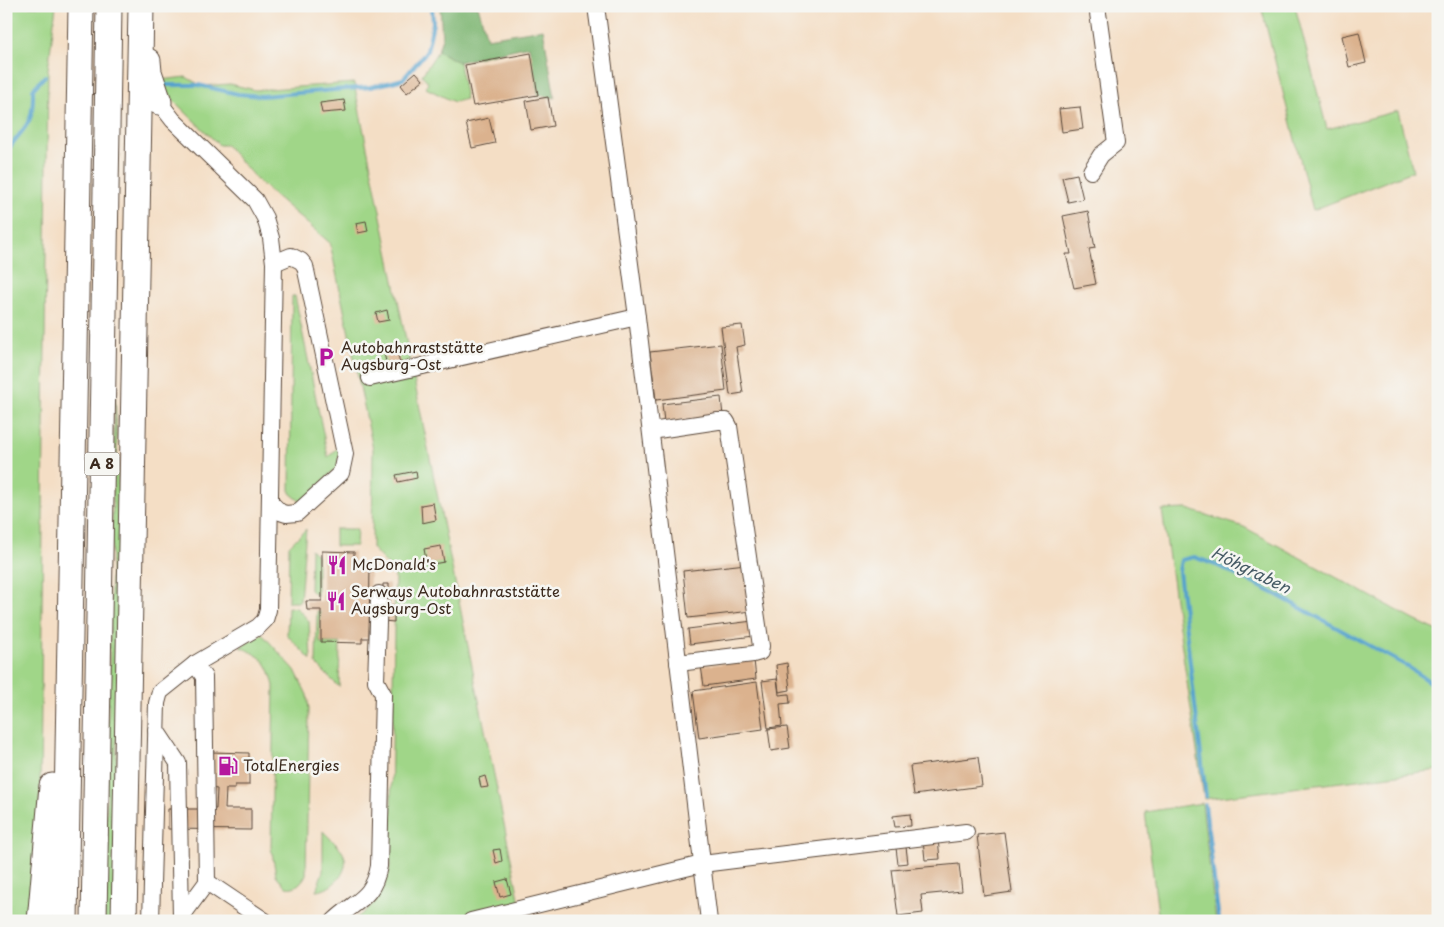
<svg xmlns="http://www.w3.org/2000/svg" width="1444" height="927" viewBox="0 0 1444 927" font-family="'Playpen Sans',sans-serif">
<rect width="100%" height="100%" fill="#f6f6f2"/>
<filter id="ink" filterUnits="userSpaceOnUse"><feTurbulence type="fractalNoise" baseFrequency=".02" numOctaves="2"/><feDisplacementMap in="SourceGraphic" scale="10" xChannelSelector="R" yChannelSelector="G"/><feConvolveMatrix kernelMatrix="1 2 1 2 8 2 1 2 1" color-interpolation-filters="sRGB"/></filter>
<filter id="wash" filterUnits="userSpaceOnUse"><feTurbulence type="fractalNoise" baseFrequency=".0096" numOctaves="4" result="noise"/><feDisplacementMap in="SourceGraphic" scale="20" xChannelSelector="R" yChannelSelector="G"/><feGaussianBlur stdDeviation="1.12" result="paint"/><feColorMatrix in="noise" values="0 0 0 0 0 0 0 0 0 0 0 0 0 0 0 0 0 1.4 0 .05"/><feComposite in="paint" operator="in"/></filter>
<g filter="url(#wash)">
<rect width="100%" height="100%" fill="#f4dec5"/>
<g fill="#a0d688" stroke="#6e8053">
<path d="M6,6H56L48,69L40,795L28,921H6Z"/>
<path d="M1261,6H1295L1327,129L1398,111L1413,171L1313,210Z"/>
<path d="M438,51L459,62L466,99L454,102L426,88L428,82L422,75Z"/>
<path d="M186,77L202,86L230,84L255,90L354,83L521,908L483,921H350C372,911 386,890 390,866L395,573L372,548L373,449L330,243L258,181L226,145H219L175,102L160,80Z"/>
<path d="M292,296H295L328,457L341,445L337,467L302,503L290,493Z"/>
<path d="M115,387L120,540L114,921H104Z"/>
<path d="M1187,509L1244,527L1414,620L1438,631V770L1204,799L1162,510Z"/>
<path d="M306,529L300,600L298,602H288L289,546Z"/>
<path d="M335,529H357L356,546H335Z"/>
<path d="M311,549L317,555V596L310,590Z"/>
<path d="M288,607L297,608L309,621L311,660L287,635Z"/>
<path d="M317,611H320V643H340L339,687L316,664Z"/>
<path d="M262,634L295,670L307,695L309,709L306,875C301,883 296,889 286,887L276,875L271,847L274,686C268,661 263,657 240,647Z"/>
<path d="M1202,803L1216,921H1159L1145,812Z"/>
<path d="M323,831C329,838 341,847 344,855C351,871 331,891 316,891L323,871Z"/>
</g>
<path fill="#80b774" stroke="#5e7049" d="M440,6H478L487,38L543,29L555,98L538,95L529,46L459,62L438,51L442,38Z"/>
<g fill="none" stroke-linecap="round" stroke-linejoin="round">
<g stroke="#54a2cd" stroke-width="4">
<path d="M163,85H198L238,94L262,96L370,87L392,82L403,79L427,51L433,23L432,6"/>
<path d="M6,153C24,124 34,129 33,89L45,76"/>
<path d="M1206,797L1179,571L1181,560L1194,557L1216,565L1275,594L1405,665L1438,687"/>
<path d="M1205,805L1219,921"/>
</g>
</g>
<g id="blocks">
<g fill="#dbb28e">
<path d="M1359,32L1366,63L1349,67L1342,36Z"/>
<path d="M531,53L538,95L473,106L465,65Z"/>
<path d="M416,72L423,80L407,93L401,85Z"/>
<path d="M548,97L553,126L531,130L526,101Z"/>
<path d="M344,100L346,111L322,113L320,103Z"/>
<path d="M1080,107L1083,129L1062,132L1059,109Z"/>
<path d="M489,118L495,143L472,148L466,123Z"/>
<path d="M1077,174L1083,199L1068,202L1062,177Z"/>
<path d="M1088,211L1095,248L1089,249L1096,284L1074,288L1066,254H1071L1063,216Z"/>
<path d="M366,221L368,231L358,233L356,223Z"/>
<path d="M387,310L389,320L378,322L376,313Z"/>
<path d="M742,325L745,345L736,347L743,393L730,395L721,327Z"/>
<path d="M721,344L726,391L656,400L650,352Z"/>
<path d="M397,351L400,363L387,366L384,353Z"/>
<path d="M721,397L723,416L664,422L662,404Z"/>
<path d="M416,471L417,478L398,482L396,475Z"/>
<path d="M433,503L436,520L422,523L421,505Z"/>
<path d="M441,546L444,562L427,565L424,549Z"/>
<path d="M322,551L354,552V564H370L369,638H362V643L321,642V610H307L306,601H322Z"/>
<path d="M746,564L752,611L688,618L683,571Z"/>
<path d="M383,584H389V606H394V622L383,621Z"/>
<path d="M753,621L754,636L690,644L688,629Z"/>
<path d="M754,660L756,679L704,686L701,666Z"/>
<path d="M787,663L790,690L779,692L776,665Z"/>
<path d="M777,679L779,695L789,694L790,703L780,704L782,726L768,728L762,681Z"/>
<path d="M757,682L763,729L699,738L693,691Z"/>
<path d="M787,727L790,748L771,751L768,729Z"/>
<path d="M210,752L249,753V785H235V789H226L225,809H251V830L168,829V809H216L217,789L210,788Z"/>
<path d="M978,757L982,786L914,795L910,766Z"/>
<path d="M485,776L488,787L481,788L479,778Z"/>
<path d="M910,814L911,826L895,827L893,816Z"/>
<path d="M1004,832L1012,892L984,896L977,835Z"/>
<path d="M938,839L940,859L925,860L923,840Z"/>
<path d="M906,847L908,863L898,864L896,848Z"/>
<path d="M500,849L502,861L496,863L493,850Z"/>
<path d="M959,864L962,891L921,895L923,913L898,916L892,870Z"/>
<path d="M507,879L511,894L500,897L496,882Z"/>
</g>
</g>
</g>
<g filter="url(#ink)">
<use href="#blocks" fill-opacity="0" stroke="#574537" stroke-width="1"/>
<g fill="none" stroke-linecap="round" stroke-linejoin="round">
<defs>
<g id="minor">
<path d="M596,6L637,317L709,921"/>
<path d="M1091,171L1101,155L1116,143L1097,6"/>
<path d="M370,378L637,317"/>
<path d="M651,431L718,421H726L729,426L761,646L760,652L753,654L678,663"/>
<path d="M270,502L280,512L286,514L297,513L341,473L345,454L305,266L301,261L291,256L274,263"/>
<path d="M156,730L178,763L181,917"/>
<path d="M207,882L265,921"/>
<path d="M182,916L207,882L204,677L195,664"/>
<path d="M151,921L157,703L160,692L195,664L258,627L265,620L268,610L274,263L271,238L265,218L255,200L173,120L159,102"/>
<path d="M334,921C356,900 373,899 379,866L383,694L376,681L379,594"/>
<path d="M471,921L702,864L966,832"/>
</g>
<g id="highway">
<path d="M148,61L149,72L159,102"/>
<path d="M40,921L52,786"/>
<path d="M65,921L81,6"/>
<path d="M94,921L109,6"/>
<path d="M124,921L141,6"/>
</g>
</defs>
<use href="#minor" stroke="#574537" stroke-width="18"/>
<use href="#highway" stroke="#574537" stroke-width="27"/>
<use href="#minor" stroke="#fff" stroke-width="16"/>
<use href="#highway" stroke="#fff" stroke-width="25"/>
</g>
</g>
<defs>
<symbol id="parking-bare" viewBox="-9 -9 18 18"><path d="M-3.5-5.5H1a3.5 3.5 0 0 1 0 7H-1V5.5H-3.5ZM-1-3.4V-.6H.8a1.4 1.4 0 0 0 0-2.8Z" fill="#b5179e" stroke="#f6f6f2" stroke-width="2.5" paint-order="stroke"/></symbol>
<symbol id="restaurant-bare" viewBox="-9 -9 18 18"><path d="M-5-6h1v4h1v-4h1v4h1v-4h1v5L-1.5 .5V6h-2V.5L-5-1ZM5-6V6H3V1.5H1.5Q1.5-4 5-6Z" fill="#b5179e" stroke="#f6f6f2" stroke-width="2.5" paint-order="stroke"/></symbol>
<symbol id="fuel-bare" viewBox="-9 -9 18 18"><path d="M-5.5-6h7V0h2V4h1.3V-2.5L3-4.5l.8-.8L6-3V5H2.5V1h-1V6h-7ZM-4.2-4.7v3.2H.2V-4.7Z" fill="#b5179e" stroke="#f6f6f2" stroke-width="2.5" paint-order="stroke"/></symbol>
</defs>
<g fill-rule="evenodd">
<use href="#parking-bare" x="312" y="343" width="28" height="28"/>
<use href="#restaurant-bare" x="323" y="551" width="28" height="28"/>
<use href="#restaurant-bare" x="322" y="587" width="28" height="28"/>
<use href="#fuel-bare" x="214" y="752" width="28" height="28"/>
</g>
<g text-anchor="middle" stroke-width="5" stroke-linejoin="round" paint-order="stroke">
<rect fill="#f6f6f2" stroke="#73675e" stroke-width="1" x="84.5" y="452.5" width="35" height="23" rx="4"/>
<g font-size="14" font-weight="bold" fill="#3b2a1e">
<text x="102" y="469">A 8</text>
</g>
<g font-size="15" fill="#3b2a1e" stroke="#f6f6f2" text-anchor="start">
<text x="341" y="353">Autobahnraststätte<tspan x="341" dy="17">Augsburg-Ost</tspan></text>
<text x="352" y="570">McDonald's</text>
<text x="351" y="597">Serways Autobahnraststätte<tspan x="351" dy="17">Augsburg-Ost</tspan></text>
<text x="243" y="771">TotalEnergies</text>
</g>
<g font-size="16" font-style="italic" fill="#455a64" stroke="#f6f6f2">
<text transform="translate(1251 570) rotate(26)" y="6">Höhgraben</text>
</g>
</g>
<rect width="1444" height="927" fill="none" stroke="#f6f6f2" stroke-width="25"/>
</svg>
